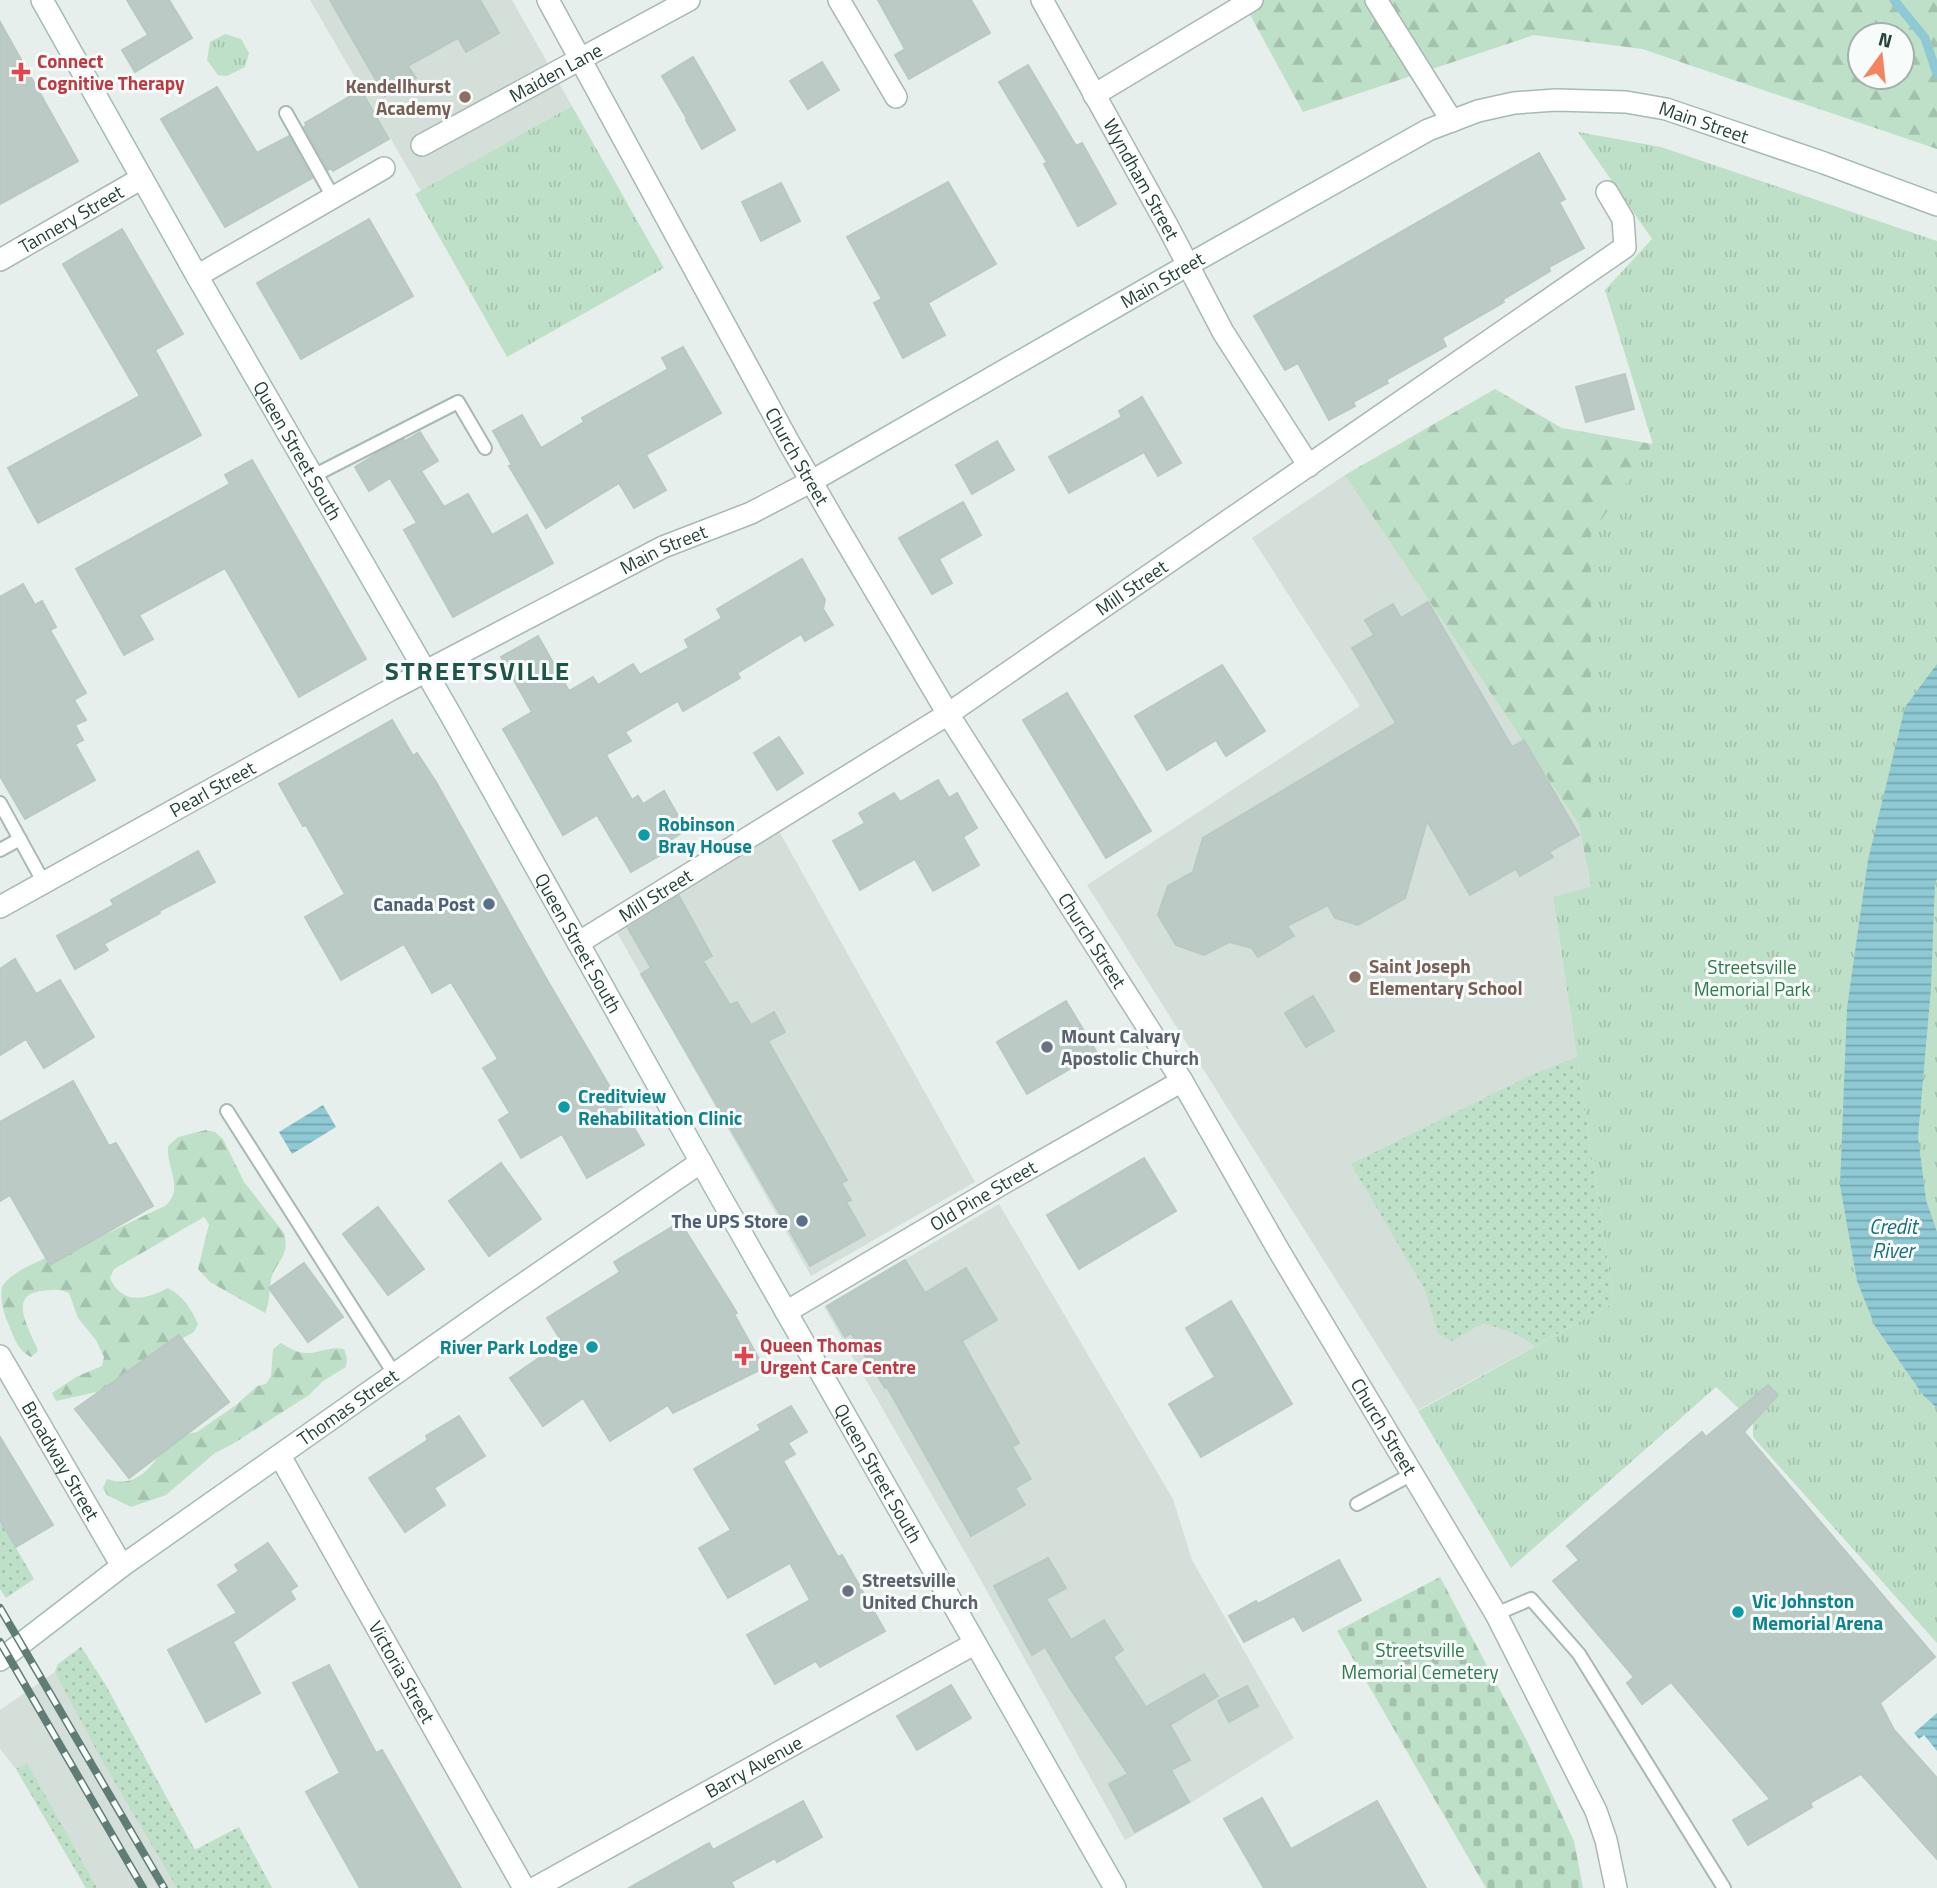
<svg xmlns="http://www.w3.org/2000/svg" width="1937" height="1888" viewBox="0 0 1937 1888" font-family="'Titillium Web',sans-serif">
<defs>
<pattern id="grass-dots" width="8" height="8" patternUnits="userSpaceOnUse" patternTransform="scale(1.75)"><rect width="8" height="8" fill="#bfe0c8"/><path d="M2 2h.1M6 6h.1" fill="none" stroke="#a4c1ad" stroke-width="1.8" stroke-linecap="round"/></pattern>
<pattern id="forest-firs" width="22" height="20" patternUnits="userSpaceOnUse" patternTransform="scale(1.75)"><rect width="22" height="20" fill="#bfe0c8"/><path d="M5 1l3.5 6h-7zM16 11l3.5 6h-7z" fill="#a4c1ad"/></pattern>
<pattern id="cemetery-stones" width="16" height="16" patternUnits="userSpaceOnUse" patternTransform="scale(1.75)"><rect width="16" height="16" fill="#bfe0c8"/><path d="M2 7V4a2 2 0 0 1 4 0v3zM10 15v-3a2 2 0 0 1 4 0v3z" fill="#a4c1ad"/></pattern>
<pattern id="park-tufts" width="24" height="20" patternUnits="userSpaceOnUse" patternTransform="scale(1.75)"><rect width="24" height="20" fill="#bfe0c8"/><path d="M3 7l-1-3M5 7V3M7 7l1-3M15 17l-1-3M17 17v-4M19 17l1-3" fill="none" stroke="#a4c1ad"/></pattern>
<pattern id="water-rules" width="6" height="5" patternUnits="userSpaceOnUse" patternTransform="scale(1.75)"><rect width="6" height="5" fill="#8ec9d4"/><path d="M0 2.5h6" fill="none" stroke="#74a5ad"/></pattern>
</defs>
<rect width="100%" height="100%" fill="#e6efeb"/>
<g fill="#d4dfda">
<path d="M310,0H512L572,106L421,191Z"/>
<path d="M1345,475L1579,825L1591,888L1553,897L1614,1303L1418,1410L1087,885L1360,706L1252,538Z"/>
<path d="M779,831L975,1182L811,1276L615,929Z"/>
<path d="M999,1204L1173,1499L1192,1560L1294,1738L1194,1801L1125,1840L974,1568L824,1307Z"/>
<path d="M81,1647L105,1684L195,1850L239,1827L272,1888H86L16,1769L0,1749V1710L55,1672L58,1664Z"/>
</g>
<g fill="url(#grass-dots)">
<path d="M1577,1057L1614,1303L1535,1346L1516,1334L1484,1323L1451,1341L1438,1334L1425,1290L1351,1164L1529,1076Z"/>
<path d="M0,1520L34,1579L6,1598L0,1589Z"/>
<path d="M81,1647L105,1684L195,1850L239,1827L272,1888H177L100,1757L55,1672L58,1664Z"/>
<path d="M27,1763L97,1888H86L16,1769Z"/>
</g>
<g fill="url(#forest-firs)" fill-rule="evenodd">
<path d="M1242,0H1937V149L1642,49L1534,35L1303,112ZM1860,35H1902V77H1860Z"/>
<path d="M1692,288L1718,886L1553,897L1591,887L1579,825L1345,475L1495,389L1562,428L1652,444Z"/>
<path d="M206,1130L215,1132L223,1139L244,1182L284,1233C291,1258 274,1262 271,1280C269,1291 270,1302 265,1313L210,1282L198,1269L209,1224L204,1217L114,1269L110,1278C122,1305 145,1300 168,1288C183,1296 191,1308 198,1324L194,1332L145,1359L138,1366L180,1432L188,1434L197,1432L236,1405L257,1386L266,1384L271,1376L273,1349L281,1343C289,1348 299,1354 309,1353C322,1352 331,1346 344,1349L347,1358L346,1367L323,1381L309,1395L231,1445L215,1453L166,1495L131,1507L107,1495L103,1488L107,1479C134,1489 149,1470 164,1449L110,1389L56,1401L52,1393L76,1377L102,1366L104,1357L96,1340L78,1318L69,1293C59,1288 52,1290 41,1291C6,1295 31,1332 38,1351L31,1357C17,1350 14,1337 8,1323C3,1312 0,1298 2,1287C14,1265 74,1249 97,1238C120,1228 142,1216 165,1206C185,1189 166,1168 168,1146L178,1137Z"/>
</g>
<path fill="url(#cemetery-stones)" d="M1440,1577L1528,1743L1574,1841L1583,1888H1486L1337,1631Z"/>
<g fill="url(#park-tufts)">
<path d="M225,34L241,39L249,53L245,67L227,76L218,75L207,60L210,42Z"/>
<path d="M572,106L664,268L507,357L415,194Z"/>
<path d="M1578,132L1661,147L1937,241V1643L1753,1437V1422L1716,1387L1511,1568L1418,1411L1614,1303L1553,897L1591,887V535L1653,444L1605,290L1652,239Z"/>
</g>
<g fill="url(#water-rules)">
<path d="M1937,664V879L1935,883L1931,988L1918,1137L1926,1200L1937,1232V1408L1923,1395L1875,1326L1857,1281L1840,1185L1847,1008L1868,860L1905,707Z"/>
<path d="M323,1105L336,1127L292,1154L279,1132Z"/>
<path d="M1937,1713V1751L1924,1735L1919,1739L1914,1733Z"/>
</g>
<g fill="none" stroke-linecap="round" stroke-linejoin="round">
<path stroke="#8ec9d4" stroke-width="9" d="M1894,0L1925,38L1937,74"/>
</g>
<g fill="#bbcac4" stroke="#b8c9c2" stroke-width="2">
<path d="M127,0H169L192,38L135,72L122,50L148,35Z"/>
<path d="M330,0H480L499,33L466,52L458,38L408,66L416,78L385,96Z"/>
<path d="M878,0H971L990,33L909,79L895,55L905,49Z"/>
<path d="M0,22L78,161L0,204Z"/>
<path d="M693,57L735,130L702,149L686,120L687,119L662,76Z"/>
<path d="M822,62L839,90L808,109L790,81Z"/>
<path d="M1028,65L1076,146L1082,143L1116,204L1078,226L1044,164L1047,162L999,82Z"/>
<path d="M217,87L257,153L289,136L312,178L225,227L161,119Z"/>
<path d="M361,90L389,139L333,171L331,168L328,170L304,127L307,126L305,123Z"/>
<path d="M1539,153L1565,199L1559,202L1584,248L1549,267L1550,271L1502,300L1504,302L1442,338L1446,346L1386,380L1388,383L1353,402L1355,406L1329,420L1298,363L1285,370L1254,316Z"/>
<path d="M948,182L996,264L928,303L945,335L903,358L874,303L882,299L847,237Z"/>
<path d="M781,183L800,221L761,241L742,202Z"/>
<path d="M369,219L413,296L301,359L257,283Z"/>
<path d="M122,229L183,334L155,350L201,435L38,523L8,468L140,396L63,264Z"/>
<path d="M683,347L721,413L646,455L666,490L634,508L619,483L546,528L509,466L512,465L493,431L522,415L541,448L584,422L582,418L668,369L662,358Z"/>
<path d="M1625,374L1634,409L1586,422L1576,387Z"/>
<path d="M1142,397L1181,463L1158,476L1144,452L1069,493L1049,457L1122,417L1119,411Z"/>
<path d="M420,432L438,461L421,471L444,507L468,494L492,535L527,515L553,563L453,617L404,530L417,523L390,478L369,491L355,467L384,449L404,439L405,441Z"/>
<path d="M997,441L1014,470L972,494L956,465Z"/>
<path d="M252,460L366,659L299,697L225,568L139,615L153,639L124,655L76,569L230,484L225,475Z"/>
<path d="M963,502L981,535L939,559L952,583L932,594L899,538Z"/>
<path d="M802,559L825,600L823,609L833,625L805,641L801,634L737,673L740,678L683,711L678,701L625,732L631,741L606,755L632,800L638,796L643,804L664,791L686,830L669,841L673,848L631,872L597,815L563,835L503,729L532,712L501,657L538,636L569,691L593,677L598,685L633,664L640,675L689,648L685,640L722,618L717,609Z"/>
<path d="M23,584L35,605L42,601L56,627L50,630L86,693L74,700L86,720L75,725L83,740L75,744L95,780L25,819L0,776V597Z"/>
<path d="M1428,602L1512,747L1524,740L1579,835L1549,852L1553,857L1520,876L1516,869L1470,895L1427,821L1405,898L1358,925L1335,918L1328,905L1287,926L1294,936L1258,957L1252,948L1229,942L1204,955L1176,945L1158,915L1168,886L1193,872L1203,838L1396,723L1352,648L1374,635L1365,620L1393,604L1401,618Z"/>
<path d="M1222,665L1265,731L1226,756L1216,740L1167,770L1135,716Z"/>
<path d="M1067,693L1151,831L1106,858L1023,720Z"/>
<path d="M392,720L413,756L417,753L436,782L547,980L644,1145L587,1178L562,1134L521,1158L499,1120L510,1113L483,1068L498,1059L451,982L432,993L404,944L341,980L305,917L345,894L306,825L303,826L279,784Z"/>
<path d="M779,737L803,773L777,790L754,753Z"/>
<path d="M938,780L949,798L957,793L977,828L963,837L979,865L933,891L915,859L860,890L833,841L865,823L859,813L894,793L900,802Z"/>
<path d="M198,851L215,882L159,911L160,913L104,944L108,950L75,969L57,936L114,905L111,900Z"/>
<path d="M679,896L712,956L703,961L730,1005L737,1002L751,1025L774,1012L785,1032L768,1041L847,1180L841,1183L851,1200L846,1202L865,1235L810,1266L641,974L651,968L628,928Z"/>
<path d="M15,959L36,994L60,980L94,1037L44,1068L26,1039L0,1055V969Z"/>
<path d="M1313,996L1334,1031L1306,1047L1285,1013Z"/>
<path d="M1066,1001L1097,1053L1027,1094L997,1042Z"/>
<path d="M73,1081L109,1146L116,1143L153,1206L50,1265L10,1195L0,1201V1122Z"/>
<path d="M1144,1158L1176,1211L1079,1269L1047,1215Z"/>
<path d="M501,1163L541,1219L489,1256L449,1201Z"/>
<path d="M378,1207L424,1269L388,1295L343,1234Z"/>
<path d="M680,1222L737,1313L734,1314L764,1368L673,1413L668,1405L610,1441L583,1398L543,1426L510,1378L562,1342L547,1318L620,1272L614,1262Z"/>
<path d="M905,1260L925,1293L966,1268L997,1320L962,1341L1019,1443L1012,1447L1031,1479L1015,1488L1025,1505L971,1536L887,1387L885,1388L851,1333L845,1337L827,1306Z"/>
<path d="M304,1263L343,1317L308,1342L269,1288Z"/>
<path d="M1231,1301L1292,1404L1201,1457L1169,1404L1215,1377L1186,1328Z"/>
<path d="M179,1335L229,1402L129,1478L75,1409Z"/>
<path d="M1768,1385L1778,1395L1744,1432L1935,1657L1880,1703L1894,1730L1937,1778V1859L1861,1774L1810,1803L1812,1807L1748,1845L1733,1820L1770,1799L1671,1682L1642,1704L1627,1683L1634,1677L1553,1581L1579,1560L1567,1546L1702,1432L1706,1437Z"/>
<path d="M791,1406L807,1432L788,1443L795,1454L783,1461L838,1557L842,1555L885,1631L820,1667L816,1661L775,1684L747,1635L810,1600L790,1563L728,1598L699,1548L731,1530L694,1469L761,1430L758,1425Z"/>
<path d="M459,1416L485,1456L434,1488L445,1505L405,1532L369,1478L428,1440L426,1436Z"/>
<path d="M0,1437L53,1525L16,1547L0,1520Z"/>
<path d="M268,1543L297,1586L290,1591L295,1599L233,1642L260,1693L206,1722L168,1650L237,1613L218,1585L239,1571L235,1565Z"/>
<path d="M1048,1558L1066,1588L1046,1599L1071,1640L1104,1620L1123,1650L1113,1657L1146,1707L1204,1674L1218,1696L1170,1725L1190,1760L1171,1770L1189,1802L1135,1832L1109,1784L1128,1774L1071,1690L1045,1647L1032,1655L994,1586Z"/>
<path d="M1339,1560L1361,1600L1303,1631L1294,1616L1244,1642L1229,1616L1256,1601L1258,1604Z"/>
<path d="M329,1665L376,1753L382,1750L461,1888H360L306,1792L340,1773L293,1683Z"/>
<path d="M951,1685L971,1718L917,1750L897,1716Z"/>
<path d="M1247,1686L1258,1706L1229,1722L1218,1701Z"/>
<path d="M1262,1798L1291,1849L1377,1801L1426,1888H1264L1224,1819Z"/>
<path d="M803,1801L822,1837L777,1862L775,1858L731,1882L734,1888H629L709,1843L713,1850Z"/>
</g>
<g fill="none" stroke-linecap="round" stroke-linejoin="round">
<defs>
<g id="lane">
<path d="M286,113L333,197"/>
<path d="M313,476L458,402L485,448"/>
<path d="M0,803L44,883"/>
<path d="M0,850L20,839"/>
<path d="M227,1111L395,1375"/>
<path d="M1357,1504L1412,1474"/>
<path d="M1496,1614L1531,1599L1579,1654L1724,1888"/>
</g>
<g id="street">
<path id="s1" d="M548,0L788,441L837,526L948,714L1182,1081L1279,1251L1496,1614L1596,1811L1606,1840L1616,1888"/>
<path d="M839,0L896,97"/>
<path id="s2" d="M1042,0L1167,225L1223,332L1309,466"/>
<path d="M1376,0L1452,121"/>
<path d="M1094,95L1252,0"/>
<path id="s3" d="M422,145L689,0"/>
<path id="s4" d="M0,260L142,178"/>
<path d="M197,276L384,168"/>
<path id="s5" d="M0,907L392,689L663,547L751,513L812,481"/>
<path id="s6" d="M578,943L948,714L1625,247L1623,219L1607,192"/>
<path id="s7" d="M786,1312L1007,1181L1182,1081"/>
<path id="s8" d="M0,1356L122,1566"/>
<path id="s9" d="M280,1456L524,1888"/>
<path id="s10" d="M535,1888L974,1644"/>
</g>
<g id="secondary">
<path id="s11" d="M42,0L197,276L449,712L716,1189L1115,1888"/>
<path id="s12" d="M812,481L1188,265L1428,130L1478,111L1514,103L1556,100L1626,102L1666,109L1824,163L1937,205"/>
<path id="s13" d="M0,1660L122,1566L497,1302L701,1162"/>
</g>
</defs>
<use href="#lane" stroke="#a8b8b2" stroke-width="16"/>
<use href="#street" stroke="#a8b8b2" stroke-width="24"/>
<use href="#secondary" stroke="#a4bbb3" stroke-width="24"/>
<use href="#lane" stroke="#fff" stroke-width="12"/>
<use href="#street" stroke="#fff" stroke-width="21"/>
<use href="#secondary" stroke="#fff" stroke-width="21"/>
<defs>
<g id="rail">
<path d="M0,1608L164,1888"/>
<path d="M0,1642L143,1888"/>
</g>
</defs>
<use href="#rail" stroke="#5f7d75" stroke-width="8"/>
<use href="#rail" stroke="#f7fbf9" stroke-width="5" stroke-dasharray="16" stroke-linecap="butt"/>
</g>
<g fill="#e0444e" stroke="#f7fbf9" stroke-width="2.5">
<path d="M17.5 61.5h7v7h7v7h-7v7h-7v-7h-7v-7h7z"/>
<path d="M740.5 1345.5h7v7h7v7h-7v7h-7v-7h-7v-7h7z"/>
</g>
<g fill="#8d6e63" stroke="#f7fbf9" stroke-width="2.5">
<circle cx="465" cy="97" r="7"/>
<circle cx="1355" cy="977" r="7"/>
</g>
<g fill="#0f9aa8" stroke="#f7fbf9" stroke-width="2.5">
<circle cx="644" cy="835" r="7"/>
<circle cx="564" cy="1107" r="7"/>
<circle cx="592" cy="1347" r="7"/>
<circle cx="1738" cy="1612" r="7"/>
</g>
<g fill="#5c6f8a" stroke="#f7fbf9" stroke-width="2.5">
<circle cx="489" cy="904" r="7"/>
<circle cx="802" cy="1221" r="7"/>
</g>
<g fill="#6b7280" stroke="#f7fbf9" stroke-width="2.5">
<circle cx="1047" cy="1047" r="7"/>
<circle cx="848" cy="1591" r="7"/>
</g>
<g text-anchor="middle" stroke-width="6" stroke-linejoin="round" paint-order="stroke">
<g font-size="19" font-weight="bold" fill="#be3a42" stroke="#f7fbf9" text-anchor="start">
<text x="37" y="68">Connect<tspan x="37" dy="22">Cognitive Therapy</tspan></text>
<text x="760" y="1352">Queen Thomas<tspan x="760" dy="22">Urgent Care Centre</tspan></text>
</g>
<g font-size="19" fill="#24423a" stroke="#f7fbf9">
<text dy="7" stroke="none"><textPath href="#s3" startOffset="152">Maiden Lane</textPath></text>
<text dy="7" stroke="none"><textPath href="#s12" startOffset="992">Main Street</textPath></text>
<text dy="7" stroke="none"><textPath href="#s2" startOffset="205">Wyndham Street</textPath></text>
<text dy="7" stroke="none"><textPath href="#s4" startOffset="82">Tannery Street</textPath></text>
<text dy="7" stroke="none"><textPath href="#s12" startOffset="404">Main Street</textPath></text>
<text dy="7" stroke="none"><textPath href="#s11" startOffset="518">Queen Street South</textPath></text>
<text dy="7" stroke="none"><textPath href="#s1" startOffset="520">Church Street</textPath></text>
<text dy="7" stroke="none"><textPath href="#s5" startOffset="754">Main Street</textPath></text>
<text dy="7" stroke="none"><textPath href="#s6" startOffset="658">Mill Street</textPath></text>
<text dy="7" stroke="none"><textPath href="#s5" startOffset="243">Pearl Street</textPath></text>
<text dy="7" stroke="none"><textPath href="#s6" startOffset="91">Mill Street</textPath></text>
<text dy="7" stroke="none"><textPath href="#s1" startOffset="1087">Church Street</textPath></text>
<text dy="7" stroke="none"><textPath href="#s11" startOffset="1085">Queen Street South</textPath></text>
<text dy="7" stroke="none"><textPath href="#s7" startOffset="229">Old Pine Street</textPath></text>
<text dy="7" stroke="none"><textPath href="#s13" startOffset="430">Thomas Street</textPath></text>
<text dy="7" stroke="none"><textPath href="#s1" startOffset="1654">Church Street</textPath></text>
<text dy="7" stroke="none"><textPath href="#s8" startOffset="121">Broadway Street</textPath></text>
<text dy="7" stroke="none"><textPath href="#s11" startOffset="1694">Queen Street South</textPath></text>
<text dy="7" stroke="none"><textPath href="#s9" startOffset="248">Victoria Street</textPath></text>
<text dy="7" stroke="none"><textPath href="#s10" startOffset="250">Barry Avenue</textPath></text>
</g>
<g font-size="19" font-weight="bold" fill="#785e54" stroke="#f7fbf9" text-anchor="end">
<text x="451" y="93">Kendellhurst<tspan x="451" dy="22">Academy</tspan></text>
<text x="1369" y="973" text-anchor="start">Saint Joseph<tspan x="1369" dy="22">Elementary School</tspan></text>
</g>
<g font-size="19" font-weight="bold" fill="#0d838f" stroke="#f7fbf9" text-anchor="start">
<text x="658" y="831">Robinson<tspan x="658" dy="22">Bray House</tspan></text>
<text x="578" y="1103">Creditview<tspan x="578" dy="22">Rehabilitation Clinic</tspan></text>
<text x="578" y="1354" text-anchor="end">River Park Lodge</text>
<text x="1752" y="1608">Vic Johnston<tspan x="1752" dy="22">Memorial Arena</tspan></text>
</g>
<g font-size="19" font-weight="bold" fill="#4e5e75" stroke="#f7fbf9" text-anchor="end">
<text x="475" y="911">Canada Post</text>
<text x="788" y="1228">The UPS Store</text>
</g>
<g font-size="19" fill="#2d7a4b" stroke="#f7fbf9">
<text x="1752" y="974">Streetsville<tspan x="1752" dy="22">Memorial Park</tspan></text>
<text x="1420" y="1657">Streetsville<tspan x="1420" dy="22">Memorial Cemetery</tspan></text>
</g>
<g font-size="19" font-weight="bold" fill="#5b616d" stroke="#f7fbf9" text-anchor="start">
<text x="1061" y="1043">Mount Calvary<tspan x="1061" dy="22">Apostolic Church</tspan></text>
<text x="862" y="1587">Streetsville<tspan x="862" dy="22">United Church</tspan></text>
</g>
<g font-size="21" font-style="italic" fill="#1c6f80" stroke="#f7fbf9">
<text x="1893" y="1234">Credit<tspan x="1893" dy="24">River</tspan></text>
</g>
<g font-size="26" font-weight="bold" letter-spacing="2" fill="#1f5548" stroke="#f7fbf9">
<text x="478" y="680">STREETSVILLE</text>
</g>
</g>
<g transform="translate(1881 56) rotate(15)"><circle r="33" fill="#f7fbf9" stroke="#a3b1ad" stroke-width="2"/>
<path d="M0-5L12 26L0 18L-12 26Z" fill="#f4845f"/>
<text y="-10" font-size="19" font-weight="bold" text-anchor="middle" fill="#24423a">N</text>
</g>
</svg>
